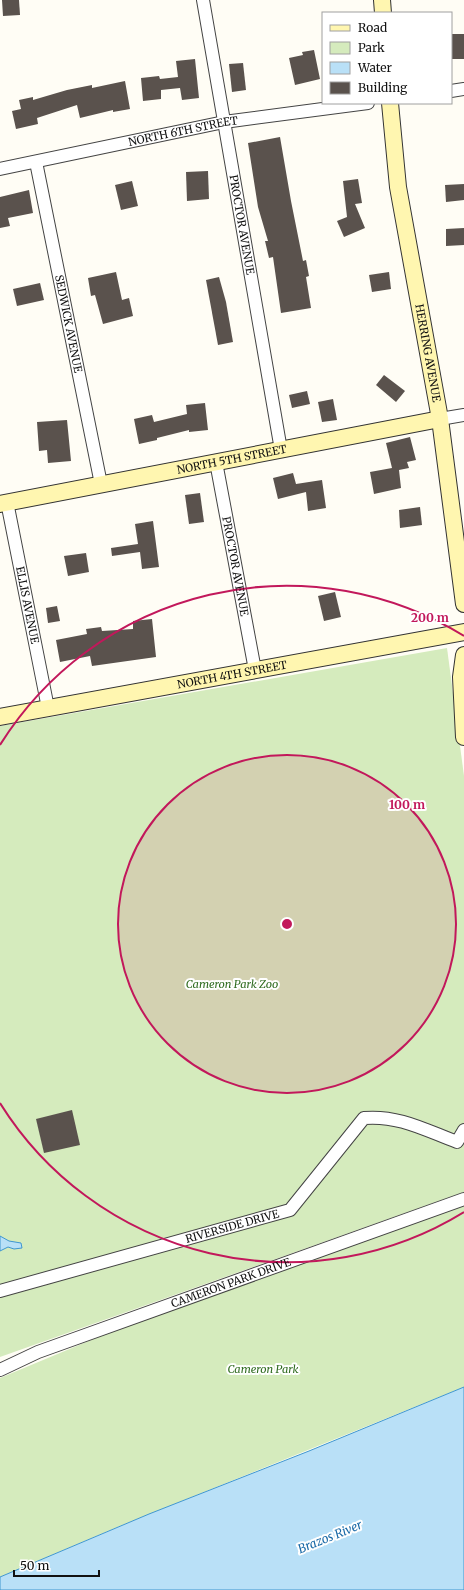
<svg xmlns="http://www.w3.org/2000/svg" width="464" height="1590" viewBox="0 0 464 1590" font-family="Merriweather,serif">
<rect width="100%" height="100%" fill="#fffdf5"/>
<g fill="#d5ebbd">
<path d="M447,648L464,776V1192L0,1357V726Z"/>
<path d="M464,1199V1387L120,1526L0,1577V1378L230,1282Z"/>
</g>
<g fill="#b9e0f7" stroke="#3f96cf">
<path d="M0,1236L9,1241L21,1243L22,1248L14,1249L8,1247L0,1251Z"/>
<path d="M464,1387V1590H0V1577L149,1514L309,1451Z"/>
</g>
<g fill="#5a524d">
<path d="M2,0H19L20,15L3,16Z"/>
<rect x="451" y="34" width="13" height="25"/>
<path d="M314,50L320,79L295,85L289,58L303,55L302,52Z"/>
<path d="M195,59L199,98L182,100L180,88L161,90V99L143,101L141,78L159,76L160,79L178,77L176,61Z"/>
<path d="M243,63L246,90L232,92L229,64Z"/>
<path d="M125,81L130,109L113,112V110L80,118L77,105L37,118L38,124L16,129L12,111L21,109L19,100L33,97V100L67,90L92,85V88Z"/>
<path d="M280,137L291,201L303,261L306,260L309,276L306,277L311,308L281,313L273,257L269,258L265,241H268L258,207L248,143Z"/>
<path d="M208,171L209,199L187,201L186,172Z"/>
<path d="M358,179L362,203L355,204L365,228L344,237L337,221L347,217L343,181Z"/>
<path d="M132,181L138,206L121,210L115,185Z"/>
<path d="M464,184V200L446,202L445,185Z"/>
<path d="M29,190L33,213L8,218L10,226L0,228V197Z"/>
<path d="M464,228V245L446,246V229Z"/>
<path d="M116,272L122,300L129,298L133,316L103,324L95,295L91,296L88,278Z"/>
<path d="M389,272L391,289L372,292L369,275Z"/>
<path d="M219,277L226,302L233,342L218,345L206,280Z"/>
<path d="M40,283L44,300L17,306L13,289Z"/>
<path d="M384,375L405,391L396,402L376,385Z"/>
<path d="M307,391L310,404L292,408L289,395Z"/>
<path d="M333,399L337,420L322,422L318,402Z"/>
<path d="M205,403L208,430L189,432V430L157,438V440L139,444L134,419L152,415L154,422L187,414L186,405Z"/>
<path d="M67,420L71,461L48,463L47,450L39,451L37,422Z"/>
<path d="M410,437L416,460L407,462L409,468L399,470L401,488L374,494L370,472L392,468L386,443Z"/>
<path d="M293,473L296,484L322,480L326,508L308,511L306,492L278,499L273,478Z"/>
<path d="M200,493L204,522L189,524L185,495Z"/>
<path d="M420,507L422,525L400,528L399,510Z"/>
<path d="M153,521L159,567L142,569L140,552L112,556L111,548L138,544L135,524Z"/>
<path d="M86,553L89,572L68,576L64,556Z"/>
<path d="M335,592L341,617L324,621L318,596Z"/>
<path d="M57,606L60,621L48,623L46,608Z"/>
<path d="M152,619L156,657L92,666L90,656L60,662L56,640L87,634L86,629L101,627L102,631L133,629V621Z"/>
<path d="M72,1110L80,1145L44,1153L36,1119Z"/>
</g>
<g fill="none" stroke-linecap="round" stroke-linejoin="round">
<defs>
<g id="minor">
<path id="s1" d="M203,0L281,450"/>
<path d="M451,91L464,89"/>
<path id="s2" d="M36,162L101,484"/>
<path id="s3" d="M0,169L224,122L368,103"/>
<path d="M440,419L464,415"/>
<path id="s4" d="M216,462L255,670"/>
<path id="s5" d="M7,502L48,708"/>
<path id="s6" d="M0,1291L290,1210L364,1118C399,1115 425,1130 457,1142L464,1130"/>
<path id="s7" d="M0,1370L38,1352L464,1199"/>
</g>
<g id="secondary">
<path d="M382,0L383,13"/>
<path id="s8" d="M390,103L398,187L440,419L464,604"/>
<path id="s9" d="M0,504L440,419"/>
<path d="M464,655L461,677L464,737"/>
<path id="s10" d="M0,717L464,632"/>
</g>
</defs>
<use href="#minor" stroke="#444" stroke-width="14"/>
<use href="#secondary" stroke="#333" stroke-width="18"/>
<use href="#minor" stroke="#fff" stroke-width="12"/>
<use href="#secondary" stroke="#fff6b0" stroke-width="16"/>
</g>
<circle cx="287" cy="924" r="169" fill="#c2185b" fill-opacity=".12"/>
<g fill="none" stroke="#c2185b" stroke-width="2">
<circle cx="287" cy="924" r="169"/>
<path d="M464 1212A338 338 0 0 1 0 1103M0 745A338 338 0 0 1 464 636"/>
</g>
<g text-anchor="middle" stroke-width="4" stroke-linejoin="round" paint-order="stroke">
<g font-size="11" fill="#111" stroke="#fff">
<text dy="4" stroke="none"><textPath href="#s3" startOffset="187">NORTH 6TH STREET</textPath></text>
<text dy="4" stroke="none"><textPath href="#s1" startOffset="228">PROCTOR AVENUE</textPath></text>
<text dy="4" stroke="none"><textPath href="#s2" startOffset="165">SEDWICK AVENUE</textPath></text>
<text dy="4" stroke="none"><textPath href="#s8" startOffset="253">HERRING AVENUE</textPath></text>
<text dy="4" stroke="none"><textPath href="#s9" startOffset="236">NORTH 5TH STREET</textPath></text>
<text dy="4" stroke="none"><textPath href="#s4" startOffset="106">PROCTOR AVENUE</textPath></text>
<text dy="4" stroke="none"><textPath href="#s5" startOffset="105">ELLIS AVENUE</textPath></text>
<text dy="4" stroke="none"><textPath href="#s10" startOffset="236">NORTH 4TH STREET</textPath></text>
<text dy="4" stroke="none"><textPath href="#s6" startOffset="241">RIVERSIDE DRIVE</textPath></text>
<text dy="4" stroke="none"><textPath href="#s7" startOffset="247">CAMERON PARK DRIVE</textPath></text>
</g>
<g font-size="11" font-style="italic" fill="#2f6b1f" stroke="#fff">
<text x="232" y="988">Cameron Park Zoo</text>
<text x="263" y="1373">Cameron Park</text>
</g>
<g font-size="12" font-style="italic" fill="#1768a6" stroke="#fff">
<text transform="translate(330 1537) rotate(-22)" y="4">Brazos River</text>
</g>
</g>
<circle cx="287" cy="924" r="6" fill="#c2185b" stroke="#fff" stroke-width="2"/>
<g font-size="12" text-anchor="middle" font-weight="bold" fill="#c2185b" stroke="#fff" stroke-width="4" stroke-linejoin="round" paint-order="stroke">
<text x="430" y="622">200 m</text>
<text x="407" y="809">100 m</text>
</g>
<rect x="322" y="12" width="130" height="92" fill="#ffffff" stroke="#a0a0a0"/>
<rect x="330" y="25" width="20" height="6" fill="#fff6b0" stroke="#a0a0a0"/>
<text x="358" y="32" font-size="12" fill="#111111">Road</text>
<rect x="330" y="42" width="20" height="12" fill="#d5ebbd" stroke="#a0a0a0"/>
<text x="358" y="52" font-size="12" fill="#111111">Park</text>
<rect x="330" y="62" width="20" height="12" fill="#b9e0f7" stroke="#a0a0a0"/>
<text x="358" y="72" font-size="12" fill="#111111">Water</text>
<rect x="330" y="82" width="20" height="12" fill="#5a524d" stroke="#a0a0a0"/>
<text x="358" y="92" font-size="12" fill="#111111">Building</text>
<path d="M14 1570v6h85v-6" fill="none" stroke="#111111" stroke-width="2"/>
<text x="20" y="1570" font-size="12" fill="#111111" stroke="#ffffff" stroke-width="3" paint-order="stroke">50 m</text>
</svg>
